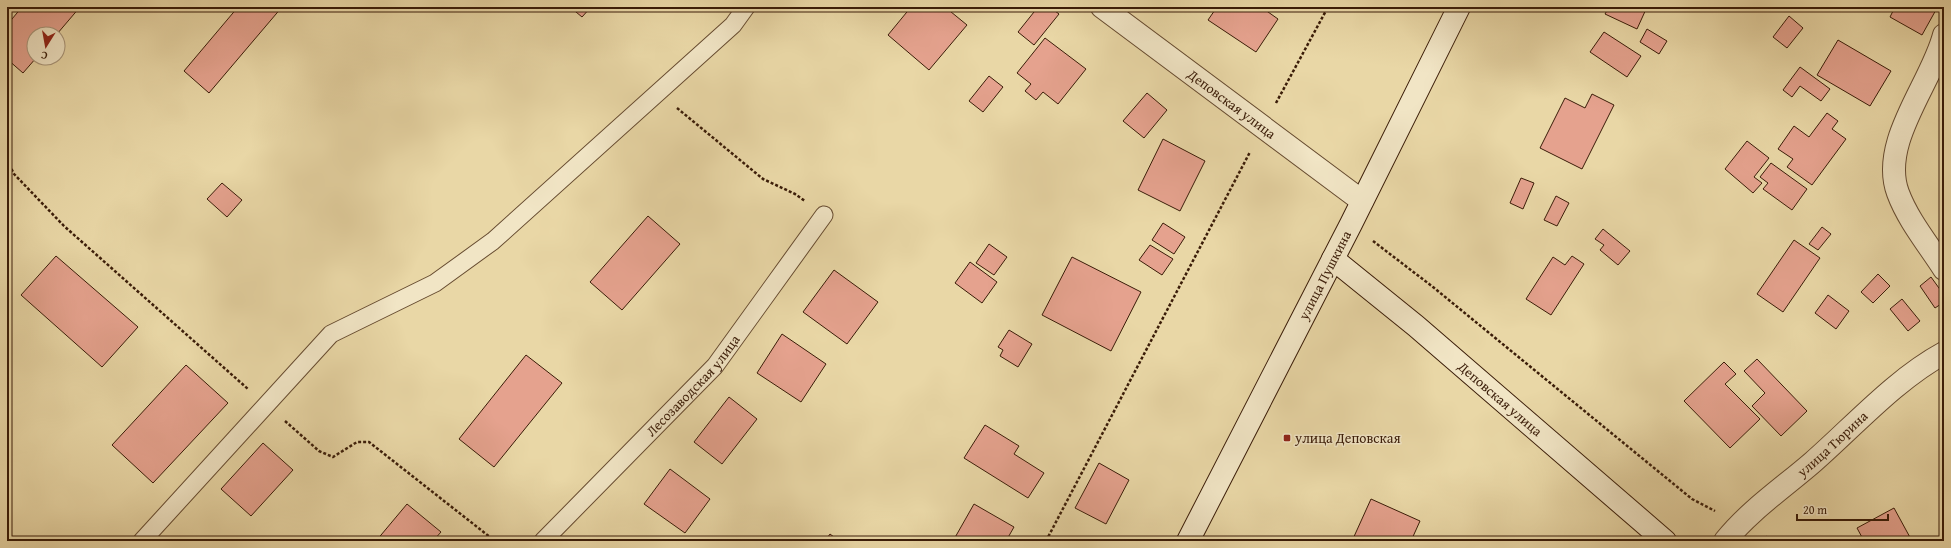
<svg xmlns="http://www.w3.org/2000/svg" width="1951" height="548" viewBox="0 0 1951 548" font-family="'Gentium Book Plus',serif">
<rect width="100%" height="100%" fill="#e9d7a6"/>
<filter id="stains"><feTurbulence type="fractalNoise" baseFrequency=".005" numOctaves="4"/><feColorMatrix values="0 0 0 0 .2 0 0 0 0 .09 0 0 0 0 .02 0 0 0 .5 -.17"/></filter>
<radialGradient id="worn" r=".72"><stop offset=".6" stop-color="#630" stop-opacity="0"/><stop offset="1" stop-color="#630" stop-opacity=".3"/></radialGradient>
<g fill="#e5a28e" stroke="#3a1c08">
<path d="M22,7H80L57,34H34V58H36L23,73L7,59V25Z"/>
<path d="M238,7H282L209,93L184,71Z"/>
<path d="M570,7H591L582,17Z"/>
<path d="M911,7H945L967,25L929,70L888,35Z"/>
<path d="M1038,7H1050L1059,14L1034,45L1018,32Z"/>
<path d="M1217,7H1261L1278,19L1256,52L1208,20Z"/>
<path d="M1609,7H1647L1637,29L1605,14Z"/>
<path d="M1895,7H1935L1937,8L1922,35L1890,17Z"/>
<path d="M1789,16L1803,28L1787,48L1773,37Z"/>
<path d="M1647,29L1667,41L1659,54L1640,42Z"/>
<path d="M1604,32L1641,56L1627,77L1590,52Z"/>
<path d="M1045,38L1086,69L1058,104L1043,92L1036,100L1025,91L1031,84L1017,73Z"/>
<path d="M1838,40L1891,71L1870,106L1817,75Z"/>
<path d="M1800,67L1830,89L1821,101L1800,86L1792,97L1783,90Z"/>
<path d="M989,76L1003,87L983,112L969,101Z"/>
<path d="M1147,93L1167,110L1144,138L1123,121Z"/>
<path d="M1592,94L1614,105L1582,169L1540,148L1565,98L1585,108Z"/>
<path d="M1827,113L1838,121L1832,129L1846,139L1812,185L1787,167L1793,159L1778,149L1794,126L1809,137Z"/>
<path d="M1163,139L1205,161L1180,211L1138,190Z"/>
<path d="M1747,141L1769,158L1754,177L1762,183L1753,193L1725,169Z"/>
<path d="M1771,163L1807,189L1792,210L1763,189L1768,183L1760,177Z"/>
<path d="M1521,178L1534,183L1523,209L1510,203Z"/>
<path d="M222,183L242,200L227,217L207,199Z"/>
<path d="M1556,196L1569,203L1557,226L1544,220Z"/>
<path d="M648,216L680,244L622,310L590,282Z"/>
<path d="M1163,223L1185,237L1174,254L1152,240Z"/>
<path d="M1822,227L1831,234L1818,250L1809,244Z"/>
<path d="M1603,229L1630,251L1618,265L1600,250L1604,245L1595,239Z"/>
<path d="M1794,240L1820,258L1783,312L1757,294Z"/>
<path d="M989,244L1007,257L994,275L976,263Z"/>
<path d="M1150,245L1173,259L1162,275L1139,260Z"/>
<path d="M56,256L138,327L102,367L21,295Z"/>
<path d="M1572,256L1584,264L1551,315L1526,299L1553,257L1565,265Z"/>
<path d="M1072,257L1141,292L1111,351L1042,315Z"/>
<path d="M970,262L997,282L982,303L955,283Z"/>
<path d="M834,270L878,302L847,344L803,312Z"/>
<path d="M1878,274L1890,286L1873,303L1861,292Z"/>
<path d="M1931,277L1944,295V302L1935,308L1920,286Z"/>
<path d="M1828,295L1849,311L1836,329L1815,313Z"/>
<path d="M1902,299L1920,321L1908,331L1890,309Z"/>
<path d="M1009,330L1032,344L1018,367L1000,356L1003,350L998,347Z"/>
<path d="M782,334L826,364L801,402L757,373Z"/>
<path d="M526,355L562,383L494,467L459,439Z"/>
<path d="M1757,359L1807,411L1781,436L1752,406L1765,393L1744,371Z"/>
<path d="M1724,362L1736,374L1725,384L1760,419L1730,448L1684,401Z"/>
<path d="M186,365L228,403L153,483L112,445Z"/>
<path d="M729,397L757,419L722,464L694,442Z"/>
<path d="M985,425L1019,446L1014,454L1044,473L1028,498L964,458Z"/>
<path d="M263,443L293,470L251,516L221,489Z"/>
<path d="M1099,463L1129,480L1106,524L1075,508Z"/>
<path d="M670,469L710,499L685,533L644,504Z"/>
<path d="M1371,499L1420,521L1411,541H1352Z"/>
<path d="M407,504L441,532L433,541H376Z"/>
<path d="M974,504L1014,527L1006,541H953Z"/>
<path d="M1894,508L1912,541H1864L1857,528Z"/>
<path d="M830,534L839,541H825Z"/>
</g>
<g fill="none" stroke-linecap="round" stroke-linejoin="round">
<defs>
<g id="lane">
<path d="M142,541L331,334L435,283L493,241L733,25L746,7"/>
<path id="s1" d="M543,541L715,366L824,215"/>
</g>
<g id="street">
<path id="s2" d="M1102,7L1362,201"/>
<path d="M1944,35C1932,83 1879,142 1898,193C1908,220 1928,244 1944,269"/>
<path id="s3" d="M1725,541C1750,510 1783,488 1813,462C1854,426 1896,379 1944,353"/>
</g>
<g id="secondary">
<path id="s4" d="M1333,259L1416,326L1665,541"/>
<path id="s5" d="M1188,541L1351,224L1459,7"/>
</g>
</defs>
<use href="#lane" stroke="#664b30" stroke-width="19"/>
<use href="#street" stroke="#664b30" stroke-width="24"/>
<use href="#secondary" stroke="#3a1c08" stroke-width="24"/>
<g stroke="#3a1c08" stroke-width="2.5" stroke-dasharray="3 2" stroke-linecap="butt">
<path d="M1276,103L1328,7"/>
<path d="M677,108L763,179L795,194L805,201"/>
<path d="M7,160L14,174L64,226L248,389"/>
<path d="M1373,241L1433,287L1692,499L1715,511"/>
<path d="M285,421L319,451L333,457L357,442H369L495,541"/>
<path d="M1766,537L1775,541"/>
<path d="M1046,541L1250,152"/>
</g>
<use href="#lane" stroke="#f1e5c5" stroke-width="17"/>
<use href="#street" stroke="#f1e5c5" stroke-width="22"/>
<use href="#secondary" stroke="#f1e5c5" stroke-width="22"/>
</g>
<rect fill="#8f2418" stroke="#f1e5c5" stroke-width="1.5" x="1283" y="434" width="8" height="8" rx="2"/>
<g text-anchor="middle" stroke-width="3" stroke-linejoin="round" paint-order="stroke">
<g font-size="14" fill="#3a1c08" stroke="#f1e5c5">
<text dy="5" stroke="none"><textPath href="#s2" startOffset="162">Деповская улица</textPath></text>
<text dy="5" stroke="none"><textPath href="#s5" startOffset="299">улица Пушкина</textPath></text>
<text dy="5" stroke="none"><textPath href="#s1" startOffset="216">Лесозаводская улица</textPath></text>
<text dy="5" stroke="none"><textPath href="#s4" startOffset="218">Деповская улица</textPath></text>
<text dy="5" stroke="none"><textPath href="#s3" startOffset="145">улица Тюрина</textPath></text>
</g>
<g font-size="14" fill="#3a1c08" stroke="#f1e5c5" text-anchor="start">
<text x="1295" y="443">улица Деповская</text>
</g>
</g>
<rect width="1951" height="548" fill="none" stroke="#e9d7a6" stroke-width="24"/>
<rect x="8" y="8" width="1935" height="532" fill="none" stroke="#3a1c08" stroke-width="2"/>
<rect x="12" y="12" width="1927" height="524" fill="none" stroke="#3a1c08"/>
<g transform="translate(46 46) rotate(191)"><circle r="19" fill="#f1e5c5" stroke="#a89579"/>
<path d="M0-3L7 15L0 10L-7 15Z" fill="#8f2418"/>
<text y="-6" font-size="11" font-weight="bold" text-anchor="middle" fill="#3a1c08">С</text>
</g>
<path d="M1797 514v6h91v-6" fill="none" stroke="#3a1c08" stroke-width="2"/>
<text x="1803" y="514" font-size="12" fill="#3a1c08" stroke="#f1e5c5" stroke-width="3" paint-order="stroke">20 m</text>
<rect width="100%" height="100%" filter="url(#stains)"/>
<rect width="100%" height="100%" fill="url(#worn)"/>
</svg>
